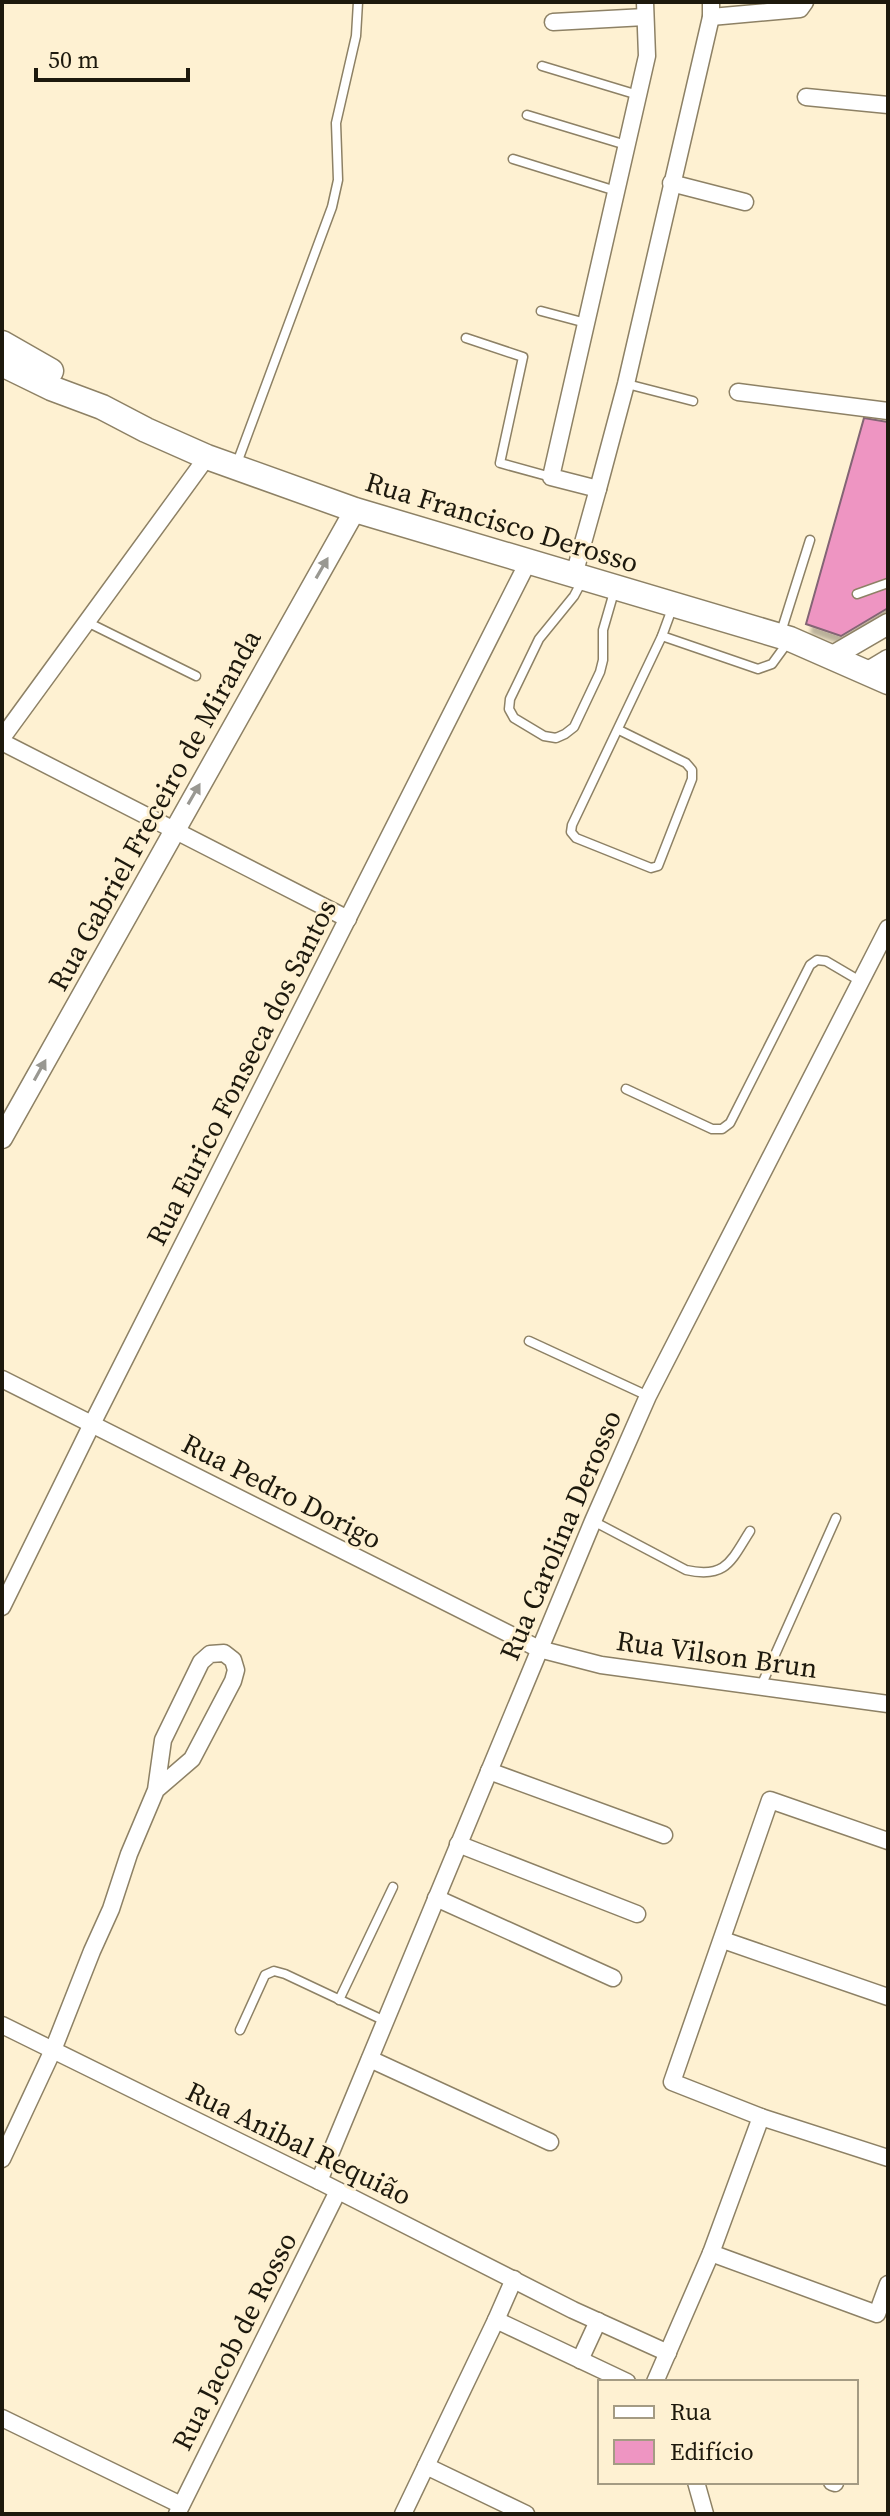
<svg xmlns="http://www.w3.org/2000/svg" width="890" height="2516" viewBox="0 0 890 2516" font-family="'Source Serif 4',serif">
<defs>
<filter id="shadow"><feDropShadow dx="5" dy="9" stdDeviation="2" flood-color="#0004"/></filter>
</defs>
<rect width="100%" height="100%" fill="#fef1d2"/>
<path fill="#ee95c2" stroke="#836574" stroke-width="2" filter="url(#shadow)" d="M864,418L888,422V608L841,636L806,624Z"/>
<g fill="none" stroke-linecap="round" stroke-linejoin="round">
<defs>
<g id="service">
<path d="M542,66L638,95"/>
<path d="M527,115L626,145"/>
<path d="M513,159L616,191"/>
<path d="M541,311L586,323"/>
<path d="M466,338L523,357L500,463L551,477"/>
<path d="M627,384L693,401"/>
<path d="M237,463L332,207L338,180L336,123L356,36L358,2"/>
<path d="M582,581L574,596L539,639L510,699L509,709L514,718L544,736L556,738L565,734L574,727L600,672L603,660V630L614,592"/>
<path d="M857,594L888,583"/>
<path d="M87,622L196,676"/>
<path d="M781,632L810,540"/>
<path d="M662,636L758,669L772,664L788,642"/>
<path d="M619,730L686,763L692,770V779L658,866L651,868L576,838L571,832L572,825L662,636L673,606"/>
<path d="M626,1089L712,1129H722L730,1123L810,965L817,960L826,961L860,981"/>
<path d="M529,1341L648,1396"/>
<path d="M593,1521L686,1570C726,1579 731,1561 750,1531"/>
<path d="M761,1686L836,1518"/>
<path d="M339,2000L393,1887"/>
<path d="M240,2030L265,1975L274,1971L285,1974L385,2021"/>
</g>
<g id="minor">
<path d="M711,17L800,9L805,2"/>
<path d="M553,22L645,17"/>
<path d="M806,97L888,105"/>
<path d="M671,183L745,202"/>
<path d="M738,392L888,411"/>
<path d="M598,489L626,384L711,17V2"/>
<path d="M574,575L598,489L551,477L647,56L645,2"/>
<path d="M2,738L207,457"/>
<path d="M2,742L348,919"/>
<path d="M2,1379L539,1649L601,1665L888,1704"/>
<path d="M2,1607L92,1424L528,562"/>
<path d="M489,1771L664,1835"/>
<path d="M888,1841L770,1800L672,2082L761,2117L888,2158"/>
<path d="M458,1844L637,1914"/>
<path d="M436,1898L613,1978"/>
<path d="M723,1940L888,1997"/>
<path d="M2,2025L319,2181L573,2310L668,2353"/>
<path d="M370,2059L550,2142"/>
<path d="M2,2159L53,2050L92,1951L111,1909L129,1854L156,1790L163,1740L201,1662L210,1654L224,1653L233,1660L236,1670L233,1681L192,1759L156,1790"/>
<path d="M319,2181L593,1521L648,1396L888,928"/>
<path d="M711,2253L877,2314L888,2284"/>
<path d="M496,2320L514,2279"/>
<path d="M580,2360L598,2321"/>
<path d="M655,2382L711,2253L761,2117"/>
<path d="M2,2418L181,2505"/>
<path d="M426,2466L526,2514"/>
<path d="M696,2482L705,2514"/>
<path d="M832,2482L835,2483"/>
<path d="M177,2514L338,2191"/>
<path d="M403,2514L496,2320L627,2382"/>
</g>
<g id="tertiary">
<path d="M833,656L888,624"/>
<path d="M868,672L888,660"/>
<path d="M2,1138L355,510"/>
</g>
<g id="secondary">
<path d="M2,343L51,371"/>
<path d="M2,364L51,388L102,407L146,430L207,457L355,510L790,639L888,682"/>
</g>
</defs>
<use href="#service" stroke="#8d8165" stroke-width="11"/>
<use href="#minor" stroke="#8d8165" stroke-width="19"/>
<use href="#tertiary" stroke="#8d8165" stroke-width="23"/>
<use href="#secondary" stroke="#8d8165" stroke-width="27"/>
<use href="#service" stroke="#fff" stroke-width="8"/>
<use href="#minor" stroke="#fff" stroke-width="16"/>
<use href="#tertiary" stroke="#fff" stroke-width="20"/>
<use href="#secondary" stroke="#fff" stroke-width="24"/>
</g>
<defs><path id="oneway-solid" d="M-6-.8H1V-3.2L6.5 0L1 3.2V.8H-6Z" transform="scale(2)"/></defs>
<g fill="#999892">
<use href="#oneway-solid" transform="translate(322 568) rotate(-60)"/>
<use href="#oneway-solid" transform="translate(194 794) rotate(-60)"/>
<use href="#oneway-solid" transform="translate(40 1070) rotate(-61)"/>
</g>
<g text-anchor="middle" stroke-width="6" stroke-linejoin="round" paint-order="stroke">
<g font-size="28" fill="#1d190d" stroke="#fef1d2">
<text transform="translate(502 522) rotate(17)" y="10">Rua Francisco Derosso</text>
<text transform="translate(154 810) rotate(-61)" y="10">Rua Gabriel Freceiro de Miranda</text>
<text transform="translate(241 1072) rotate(-63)" y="10">Rua Eurico Fonseca dos Santos</text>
<text transform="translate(282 1491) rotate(27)" y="10">Rua Pedro Dorigo</text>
<text transform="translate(560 1535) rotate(-67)" y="10">Rua Carolina Derosso</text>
<text transform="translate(717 1654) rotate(8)" y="10">Rua Vilson Brun</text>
<text transform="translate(299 2143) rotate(26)" y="10">Rua Anibal Requião</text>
<text transform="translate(234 2341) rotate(-63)" y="10">Rua Jacob de Rosso</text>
</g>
</g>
<rect width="890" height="2516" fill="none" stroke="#1d190d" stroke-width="8"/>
<rect x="598" y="2380" width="260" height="104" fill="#fef1d2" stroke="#a49b83" stroke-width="2"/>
<rect x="614" y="2406" width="40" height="12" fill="#ffffff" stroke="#a49b83" stroke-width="2"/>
<text x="670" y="2420" font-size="24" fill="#1d190d">Rua</text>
<rect x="614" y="2440" width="40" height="24" fill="#ee95c2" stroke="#a49b83" stroke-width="2"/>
<text x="670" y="2460" font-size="24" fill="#1d190d">Edifício</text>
<path d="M36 68v12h152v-12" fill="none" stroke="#1d190d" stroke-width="4"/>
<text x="48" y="68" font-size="24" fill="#1d190d" stroke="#fef1d2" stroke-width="6" paint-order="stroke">50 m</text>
</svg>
